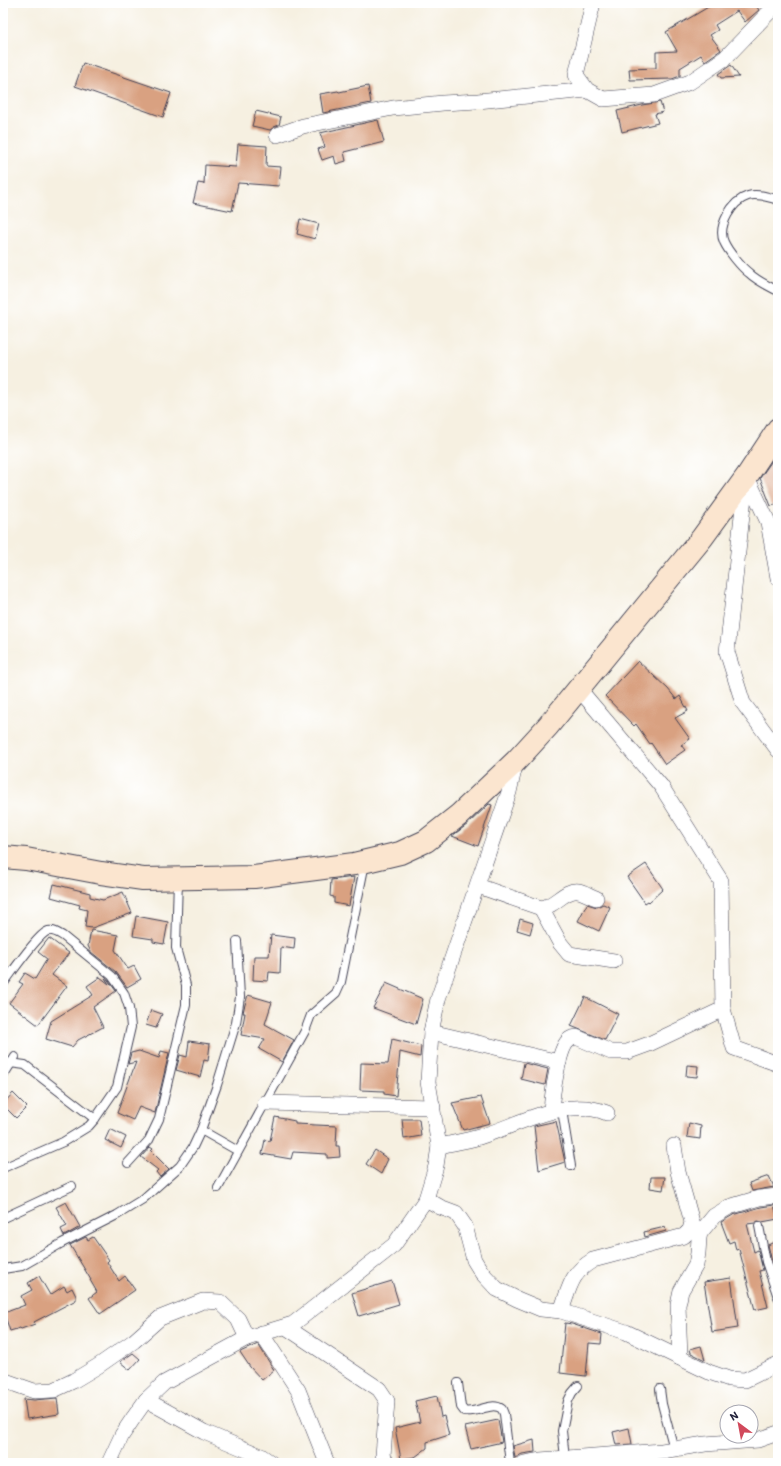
<svg xmlns="http://www.w3.org/2000/svg" width="781" height="1466" viewBox="0 0 781 1466" font-family="Itim,sans-serif">
<rect width="100%" height="100%" fill="#fff"/>
<filter id="ink" filterUnits="userSpaceOnUse"><feTurbulence type="fractalNoise" baseFrequency=".025" numOctaves="2"/><feDisplacementMap in="SourceGraphic" scale="8" xChannelSelector="R" yChannelSelector="G"/><feConvolveMatrix kernelMatrix="1 2 1 2 8 2 1 2 1" color-interpolation-filters="sRGB"/></filter>
<filter id="wash" filterUnits="userSpaceOnUse"><feTurbulence type="fractalNoise" baseFrequency=".012" numOctaves="4" result="noise"/><feDisplacementMap in="SourceGraphic" scale="16" xChannelSelector="R" yChannelSelector="G"/><feGaussianBlur stdDeviation="0.9" result="paint"/><feColorMatrix in="noise" values="0 0 0 0 0 0 0 0 0 0 0 0 0 0 0 0 0 1.4 0 .05"/><feComposite in="paint" operator="in"/></filter>
<g filter="url(#wash)">
<rect width="100%" height="100%" fill="#f6f0e1"/>
<g id="blocks">
<g fill="#d9a181">
<path d="M715,3H754L759,10L745,22L737,11L715,25L718,30L710,35L721,50L705,61L701,55L680,68V76L672,79L630,80L629,69L656,68V52L677,51L666,32Z"/>
<path d="M83,63L171,93L163,117L75,86Z"/>
<path d="M731,65L739,77L721,78L718,74Z"/>
<path d="M368,86L371,103L323,113L320,94L338,91L339,92Z"/>
<path d="M660,102L663,112L655,114L658,123L622,132L617,111L642,105Z"/>
<path d="M256,111L281,117L279,125L274,127L270,130L252,126Z"/>
<path d="M378,120L384,142L344,152L346,161L336,164L334,156L322,160L318,149L325,147L320,133Z"/>
<path d="M238,144L267,146L266,166L281,167L279,186L238,183L232,211L193,203L198,183L204,184L205,165L236,167Z"/>
<path d="M300,219L319,224L315,239L297,234Z"/>
<path d="M778,452V504L771,506L760,478Z"/>
<path d="M638,661L668,689L676,699L680,696L688,711L675,718L690,739L681,745L685,750L665,764L651,743L650,744L636,724L634,726L605,696Z"/>
<path d="M489,804L492,805L478,846L452,836L468,824Z"/>
<path d="M646,864L663,889L649,902L648,901L645,903L627,877Z"/>
<path d="M354,877L349,906L334,903V897L330,896L331,880Z"/>
<path d="M54,884L90,893V897L103,900L123,892L132,913L92,928L85,927L87,910L79,908L80,905L51,897Z"/>
<path d="M587,904L597,907L603,904L610,907L599,931L578,921Z"/>
<path d="M136,916L168,922L164,944L153,942V939L133,936Z"/>
<path d="M520,919L533,923L530,934L517,930Z"/>
<path d="M91,930L118,935L115,950L128,969L134,966L141,979L127,987L116,972L91,952L88,946Z"/>
<path d="M271,935L295,938L294,949L281,947L280,973L269,972L268,981L253,980L254,956H269Z"/>
<path d="M49,938L69,953L52,975L67,986L38,1025L9,1003L23,984L19,982L25,973L35,979L47,959L38,952Z"/>
<path d="M100,977L109,984L105,978L108,980L116,991L93,1007L103,1027L78,1040L72,1047L46,1039L51,1021L93,995L87,986Z"/>
<path d="M386,983L423,999L416,1024L373,1008Z"/>
<path d="M248,995L272,1002L265,1024L294,1040L282,1062L259,1049L265,1039L241,1035L245,1013H243L244,1008Z"/>
<path d="M585,997L618,1014L605,1040L571,1026Z"/>
<path d="M151,1010L162,1014L156,1028L146,1025Z"/>
<path d="M392,1039L421,1046L420,1057L400,1052L396,1096L384,1094V1091L360,1090L361,1063L388,1064Z"/>
<path d="M189,1041L210,1044L208,1061L204,1060L200,1077L176,1070L180,1055L187,1057Z"/>
<path d="M139,1051L159,1058L161,1051L169,1053L155,1113L139,1107L133,1120L117,1113L136,1062L128,1064L131,1053Z"/>
<path d="M524,1063L548,1069L545,1085L521,1079Z"/>
<path d="M687,1065L698,1066L697,1077L686,1076Z"/>
<path d="M13,1093L27,1107L16,1118L3,1105V1104Z"/>
<path d="M481,1097L490,1123L463,1130L452,1103Z"/>
<path d="M275,1117L295,1121V1124L337,1126L336,1146H339L340,1157L327,1158V1154L293,1152L291,1159L262,1154L265,1140L270,1141Z"/>
<path d="M402,1119H419L421,1136L404,1139Z"/>
<path d="M556,1121L565,1162L539,1170L534,1126Z"/>
<path d="M689,1123L701,1126L700,1139L687,1137Z"/>
<path d="M110,1129L126,1137L121,1148L105,1140Z"/>
<path d="M150,1147L153,1149L151,1151L169,1169L160,1177L156,1172L158,1170L141,1157Z"/>
<path d="M375,1150L388,1159L381,1174L366,1164Z"/>
<path d="M769,1176L774,1187L752,1191L749,1183Z"/>
<path d="M651,1177H665L663,1190L650,1188Z"/>
<path d="M66,1202L80,1227L64,1236L61,1229L67,1226L56,1207Z"/>
<path d="M774,1205L778,1219L762,1222L758,1221L755,1223L747,1224L754,1252L758,1250L763,1270L759,1271L768,1307L755,1310L739,1249L736,1250L734,1241L729,1243L721,1222L733,1215L761,1207Z"/>
<path d="M665,1227L666,1231L645,1237L644,1232Z"/>
<path d="M86,1237L88,1240L93,1237L109,1260L107,1262L119,1281L125,1276L135,1290L100,1314L89,1298L97,1292L90,1280H91L70,1245Z"/>
<path d="M778,1240V1265L773,1266L768,1245Z"/>
<path d="M39,1276L50,1295L64,1286L67,1291L72,1288L76,1296V1300L34,1322L35,1324L21,1329L20,1328L10,1331L4,1313L25,1305L21,1296L32,1290L28,1283Z"/>
<path d="M731,1278L738,1328L712,1332L704,1282Z"/>
<path d="M392,1281L399,1304L359,1316L352,1293Z"/>
<path d="M565,1323L572,1324L602,1334L601,1344L589,1343L586,1376L560,1373Z"/>
<path d="M258,1344L274,1370L262,1380L250,1367L240,1352Z"/>
<path d="M701,1346L705,1360L691,1353L690,1349Z"/>
<path d="M133,1353L140,1359L130,1370L120,1362Z"/>
<path d="M437,1396L441,1417L444,1416L449,1435L427,1442V1448L415,1457L401,1459L395,1428L420,1422L415,1401Z"/>
<path d="M57,1398L59,1414L27,1419L24,1399L34,1400Z"/>
<path d="M498,1420L502,1442L471,1449L465,1427Z"/>
<path d="M629,1428L632,1444L616,1445L613,1432Z"/>
<path d="M534,1440L535,1452L522,1454L515,1458L513,1446Z"/>
</g>
</g>
</g>
<g filter="url(#ink)">
<use href="#blocks" fill-opacity="0" stroke="#424154" stroke-width="1"/>
<g fill="none" stroke-linecap="round" stroke-linejoin="round">
<defs>
<g id="lane">
<path d="M778,200C769,197 757,193 748,196C732,201 717,226 724,242C728,251 741,267 749,273C757,281 769,286 778,291"/>
<path d="M3,984C11,974 38,934 48,931C54,930 58,933 63,936L112,976L124,993L129,1008L131,1027L117,1087L95,1119L89,1126L63,1142L3,1168"/>
<path d="M3,1062L25,1065L95,1119"/>
<path d="M3,1076L15,1057"/>
<path d="M562,1110L571,1166"/>
<path d="M201,1130L238,1151"/>
<path d="M128,1163L149,1140L159,1119L186,1005V985L176,948L178,879"/>
<path d="M218,1188L305,1031L311,1015L336,993L341,982L365,863"/>
<path d="M3,1218L72,1186"/>
<path d="M759,1226L766,1262L778,1297"/>
<path d="M3,1269L22,1266L62,1243L117,1215L143,1199L180,1166L193,1147L201,1130L217,1085L236,1023L240,997L237,941"/>
<path d="M458,1383L461,1407L464,1411C477,1414 491,1401 502,1409L504,1414L510,1463"/>
<path d="M660,1389L662,1404L674,1449"/>
<path d="M565,1457L562,1431L568,1401L572,1393L578,1386"/>
</g>
<g id="street">
<path d="M593,3L576,75L587,90L603,99L654,95L690,82L725,58L778,3"/>
<path d="M277,135L303,126L393,108L443,103L478,101L587,90"/>
<path d="M747,477L768,522L778,578"/>
<path d="M746,479L727,652L743,703L778,750"/>
<path d="M579,689L661,786L721,881L723,1009L734,1048L778,1064"/>
<path d="M478,886L541,908L560,943L569,954L614,961"/>
<path d="M541,908C554,907 565,889 578,891C584,892 590,896 596,898"/>
<path d="M431,1032L559,1062"/>
<path d="M265,1103L433,1107"/>
<path d="M551,1111C552,1097 558,1050 568,1041C570,1038 573,1038 576,1037L611,1052H627L649,1044L723,1009"/>
<path d="M439,1146C452,1143 466,1141 479,1137C519,1125 564,1096 607,1113"/>
<path d="M426,1199L440,1207L456,1213L465,1226L474,1260L482,1273L497,1289L517,1299L541,1309L561,1311L626,1332L709,1372L729,1379L745,1380L778,1364"/>
<path d="M561,1311C570,1287 570,1274 593,1260L684,1236L690,1230L692,1222L678,1172L674,1146"/>
<path d="M286,1327L379,1389L387,1401L383,1456L387,1463"/>
<path d="M261,1333L298,1390L327,1463"/>
<path d="M680,1358L678,1305L681,1291L696,1265L698,1253L699,1238L700,1233L714,1216L729,1207L759,1198L778,1196"/>
<path d="M3,1380L34,1391L54,1390L73,1381L98,1366L134,1341L160,1318L203,1301L220,1302L238,1319L247,1338"/>
<path d="M146,1400L204,1432L261,1456L271,1463"/>
<path d="M109,1463L122,1435L134,1417L146,1400L164,1383L247,1338L293,1324L394,1245L426,1199L436,1166L439,1146L428,1082L431,1032L438,999L509,792L516,761"/>
<path d="M524,1463L540,1460L662,1451L705,1444L758,1440L778,1433"/>
</g>
<path id="secondary" d="M3,857L26,859L101,873L143,879L254,877L354,864L400,853L426,841L459,815L516,761L548,726L702,538L747,476L778,429"/>
</defs>
<use href="#lane" stroke="#424154" stroke-width="10"/>
<use href="#street" stroke="#424154" stroke-width="16"/>
<use href="#secondary" stroke="#424154" stroke-width="24"/>
<use href="#lane" stroke="#fff" stroke-width="8"/>
<use href="#street" stroke="#fff" stroke-width="15"/>
<use href="#secondary" stroke="#fbe5cf" stroke-width="22"/>
</g>
</g>
<rect width="781" height="1466" fill="none" stroke="#fff" stroke-width="16"/>
<g transform="translate(739 1424) rotate(328)"><circle r="19" fill="#ffffff" stroke="#a7a7b1"/>
<path d="M0-3L7 15L0 10L-7 15Z" fill="#d1495b"/>
<text y="-6" font-size="11" font-weight="bold" text-anchor="middle" fill="#22223b">N</text>
</g>
</svg>
